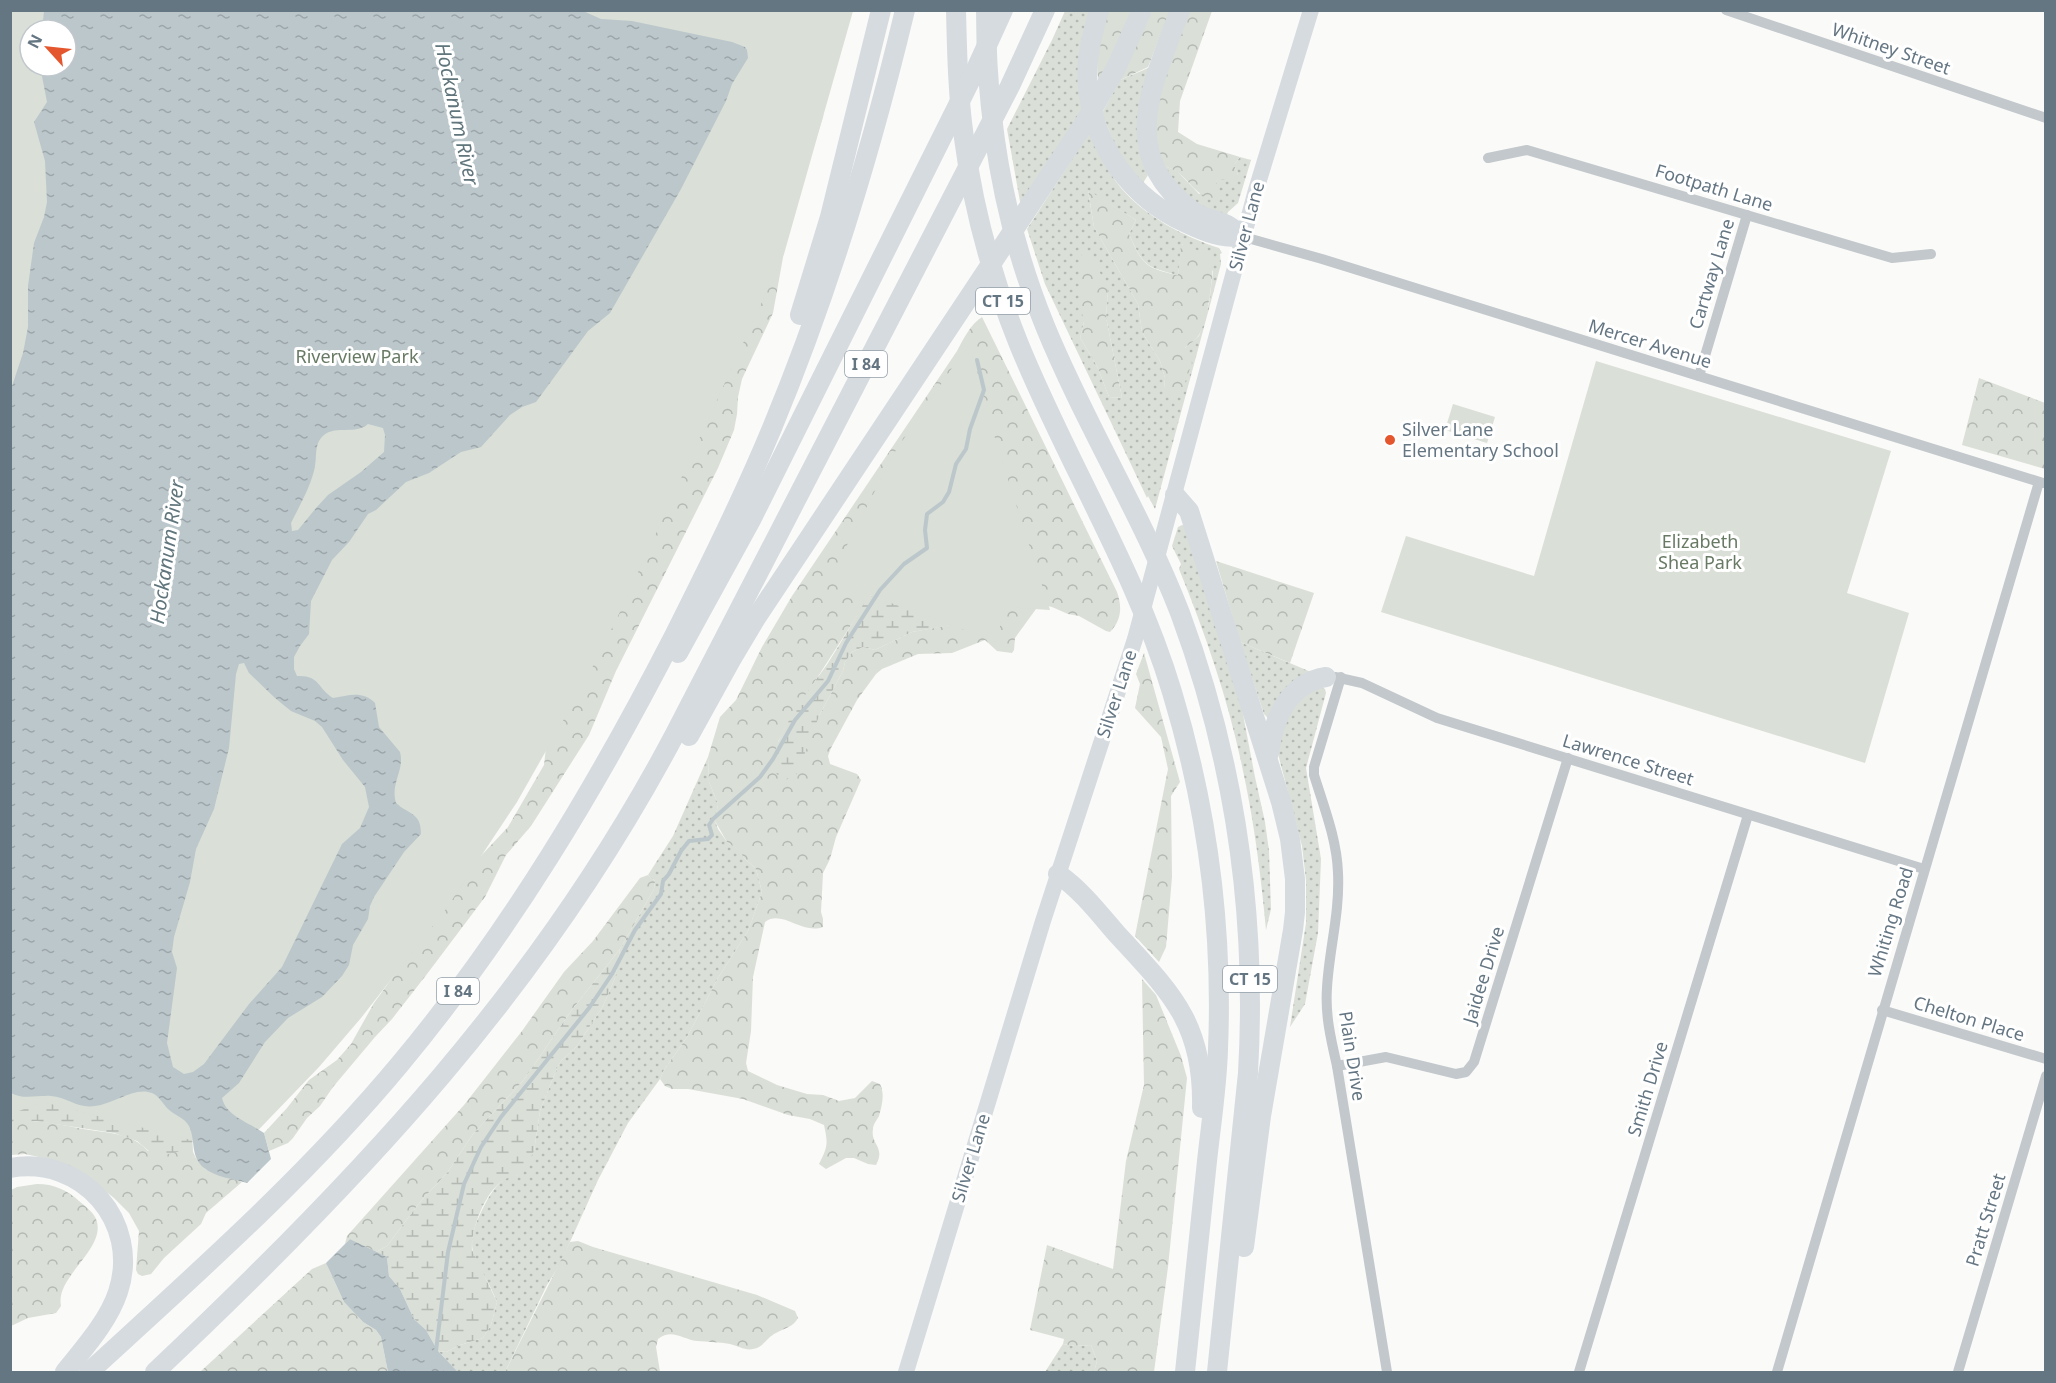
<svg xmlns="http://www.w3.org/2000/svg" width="2056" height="1383" viewBox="0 0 2056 1383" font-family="'Noto Sans',sans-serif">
<defs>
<pattern id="grass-dots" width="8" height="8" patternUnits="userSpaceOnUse" patternTransform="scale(1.5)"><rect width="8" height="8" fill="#dadfd7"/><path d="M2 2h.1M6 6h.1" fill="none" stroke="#b4b9b4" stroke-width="1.8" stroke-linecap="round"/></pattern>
<pattern id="forest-crowns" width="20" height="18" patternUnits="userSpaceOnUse" patternTransform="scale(1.5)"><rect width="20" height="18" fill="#dadfd7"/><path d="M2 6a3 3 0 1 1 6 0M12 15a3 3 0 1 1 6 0" fill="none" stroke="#b4b9b4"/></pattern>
<pattern id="wetland-marsh" width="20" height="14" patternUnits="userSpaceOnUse" patternTransform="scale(1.5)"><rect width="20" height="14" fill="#dadfd7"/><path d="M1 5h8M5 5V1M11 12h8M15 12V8" fill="none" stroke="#b4b9b4"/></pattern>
<pattern id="water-ripples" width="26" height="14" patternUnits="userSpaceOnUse" patternTransform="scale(1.5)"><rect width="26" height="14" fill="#bbc7cb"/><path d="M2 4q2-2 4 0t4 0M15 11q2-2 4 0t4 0" fill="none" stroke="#9ca6aa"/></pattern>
</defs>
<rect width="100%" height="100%" fill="#fafaf8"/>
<g fill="url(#grass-dots)" fill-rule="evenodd">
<path d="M1065,11H1090L1084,109L1021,207L1007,129L1052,40Z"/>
<path d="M1153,66C1138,109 1132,131 1148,175L1143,183L1120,158L1102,113L1120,80Z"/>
<path d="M1091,130C1099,150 1107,171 1121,188C1146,217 1183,236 1219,248L1222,253L1220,254L1221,264L1155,509L1148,496L1147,498L1045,284L1027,229ZM1088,191L1136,220L1129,234C1143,265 1145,267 1178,275L1182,244L1213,271L1209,303L1199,336L1185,348L1164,389L1165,378L1160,361L1142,332L1138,304L1094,227ZM1108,291L1106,317L1122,398L1109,397L1097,366L1080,338L1084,322Z"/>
<path d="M1240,157L1251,160L1238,203L1228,212L1226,217L1214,214L1181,193L1162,165L1177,171L1199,194L1216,183L1218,178L1238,175L1234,165Z"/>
<path d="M1182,525L1190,527L1235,673L1255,777L1265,822L1269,851L1271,909L1266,930C1261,875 1254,821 1242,766C1228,699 1205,633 1179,569L1181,564L1172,546L1178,527Z"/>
<path d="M1240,642L1311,672L1269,719L1264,714Z"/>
<path d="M1320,686L1325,689L1326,693L1306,768L1321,859L1318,933L1305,1004L1290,1027L1306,923V880L1302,846L1277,750L1281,731L1300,695Z"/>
<path d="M708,757L709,782L718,804L715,821L718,829L727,842L741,851L744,858L756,869L762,892L748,931L718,978L687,1037L664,1070L660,1079L628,1123L598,1180L560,1264L547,1285L505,1372H458L438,1351L446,1352L460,1345L483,1338L491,1325L497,1302C481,1261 459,1256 482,1210C489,1196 495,1185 508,1176H516L534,1151L540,1111L557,1068L561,1061L577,1046L603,1006L615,978L620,949L654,889L655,881L648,875L673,836Z"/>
<path d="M1063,1344L1075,1346L1091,1345L1097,1361L1094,1372H1045Z"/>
</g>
<g fill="url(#forest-crowns)" fill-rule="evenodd">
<path d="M1107,11H1133L1099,83C1094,58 1101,35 1107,11Z"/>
<path d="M1152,11H1170L1148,67L1120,80Z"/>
<path d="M1187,11H1212L1180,101L1178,132L1197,144L1240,157L1234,165L1238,175L1237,181L1218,179L1216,183L1219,197C1199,202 1190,180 1176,171C1172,169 1167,167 1162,165L1155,150L1156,102Z"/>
<path d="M824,114L789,224L773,313L742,379L738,397L737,414L734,430L718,468L616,671L589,735L531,826L506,855L485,897L427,974L392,1019L375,1037L333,1087L320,1106L307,1118L293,1138L288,1143L269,1151L264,1133L287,1108L309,1080L337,1060L351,1044L374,1003L478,859L508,827L544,765L546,748Z"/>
<path d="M1088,190L1136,220L1129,234C1142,264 1146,269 1178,275L1181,244L1213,256C1213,276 1209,317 1199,335C1196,340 1189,344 1185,348L1192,363L1183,388L1173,399L1164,389L1165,378L1160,361L1142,332L1138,304L1094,227Z"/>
<path d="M1082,252L1095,261L1108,291L1106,317L1122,398L1109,397L1097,366L1080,338L1084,322L1079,300Z"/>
<path d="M982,317L1117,592C1122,606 1122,620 1110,632L1106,631L1079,616L1068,614L1052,607L1044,605L1036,609L1015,638L1014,650L1012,653L997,651L985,640L952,653L918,654L882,669L876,674L857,700L831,748L828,756L830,764L857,774L861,780L836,837L830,859L823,873L821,912L823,919V927C802,935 782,909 765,922L753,977L751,1031L746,1063L748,1071L777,1085L807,1094L823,1095L839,1101L855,1098L872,1081L880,1084C885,1094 882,1105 879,1116C877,1120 873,1124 873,1129C870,1144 886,1147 876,1165L868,1164L854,1158H846L826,1169L819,1164C828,1147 828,1143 824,1125L810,1119L788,1115L743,1099L688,1089H672L665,1086L660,1079L664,1070L687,1037L718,978L748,931L762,892L756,869L744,858L740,851L727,842L715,821L718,804L709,782L708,757L720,717L736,700L762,647L792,596L957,351C964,338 970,325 982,317ZM913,529L950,625L912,632L875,650L863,647L852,652L845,662L843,671L819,716L778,742L788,723Z"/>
<path d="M1979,378L2045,403V469L1962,445Z"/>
<path d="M1216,561L1314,593L1290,663L1240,642Z"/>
<path d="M1144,653L1180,782L1171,796L1172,877L1166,947L1159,962L1135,936L1168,769L1161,737L1135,708L1140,684L1136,674Z"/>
<path d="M648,875L655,881L654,889L620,949L571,1011L523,1081L473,1134L447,1173L420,1202L387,1246L376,1252L350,1239L345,1244L347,1236L464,1105L522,1031L564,972L593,941L640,878Z"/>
<path d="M1142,979L1156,995L1181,1056L1187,1078L1168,1267L1154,1372H1094L1097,1361L1091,1345L1075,1346L1063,1344L1064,1339L1030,1330L1047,1245L1113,1269L1126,1161L1144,1085Z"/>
<path d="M18,1121C40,1120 61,1125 83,1129C106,1133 131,1132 148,1151H184L196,1158L205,1169L242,1182L206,1213L201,1224L164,1258L151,1274L142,1276L138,1274L136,1270L139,1231L129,1213L114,1198L104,1190L39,1157L25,1154L11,1155L10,1122Z"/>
<path d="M37,1184C54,1184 67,1190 79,1201C86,1207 95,1213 97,1222C104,1251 55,1277 61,1306L56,1313L28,1318L11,1326V1190L17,1187Z"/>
<path d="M578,1241L593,1247L757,1295L795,1311L798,1318C793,1327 785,1328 776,1333C767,1337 763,1348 753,1349C746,1351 738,1346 730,1344C720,1342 708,1342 697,1341C682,1339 672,1328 658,1339L656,1347L660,1372H505L570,1242Z"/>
<path d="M326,1263L344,1302L363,1322L376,1330L381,1337L388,1372H200L312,1269Z"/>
</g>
<g fill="url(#wetland-marsh)">
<path d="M869,595L958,624L912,632L875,650L863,647L852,652L845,662L843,671L819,716L796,776L785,780C747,766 816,681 828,663C842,641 855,618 869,595Z"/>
<path d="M620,949L615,978L603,1006L577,1046L561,1061L557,1068L540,1111L534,1151L527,1165L516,1176C490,1176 470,1228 472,1250L497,1302L491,1325L483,1338L460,1345L446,1352L438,1351L426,1330L414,1319L400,1289L389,1276L387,1257L376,1252L387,1246L420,1202L447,1173L473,1134L523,1081L571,1011Z"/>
<path d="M11,1093L192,1133L193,1152L196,1158L181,1151L169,1154L150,1152L137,1141L114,1133L35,1121L11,1122Z"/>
</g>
<g fill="#dadfd7" fill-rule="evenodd">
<path d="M11,11H853L784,254L618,616L585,682L517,802L446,909L361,1018L319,1067L237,1152L43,1102L11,1114ZM30,30H66V66H30Z"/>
<path d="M969,343L996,442L1050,610L1005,607L996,642L829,580L896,450Z"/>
<path d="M1596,361L1891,451L1847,593L1909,613L1865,763L1381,612L1406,536L1534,576Z"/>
<path d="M1453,404L1495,417L1487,443L1445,430Z"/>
</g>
<g fill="url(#water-ripples)" fill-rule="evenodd">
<path d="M44,11H583L601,19L632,21L732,42L745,47L747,50L748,58L732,84L726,101L681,189L610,313L588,331L536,402L522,407L510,415L481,447L461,452L429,473L406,482L376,510L368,514L349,542L332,560L311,601L309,634L300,646L294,657V669L297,676C320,675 317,688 333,698C348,696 362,690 375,703L379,727L400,752C405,770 390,783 396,803C409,815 421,812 421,834L404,852L374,897L370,906L368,919L353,945L349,965L342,976L322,997L288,1018L265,1042L239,1083L222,1098C226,1116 250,1123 264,1133L271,1159L247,1183C234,1179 215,1177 204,1168C190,1156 196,1141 189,1126C184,1117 175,1116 168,1109C163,1104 159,1096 152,1093C135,1086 113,1104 95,1106C78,1109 67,1097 51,1096C37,1095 23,1100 11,1093V389L23,353L28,327V286L34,243L44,217L47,202L45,161L34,122L47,102L40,66H66V30H42ZM368,424L383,428L385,435L384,452L361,472L328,495L316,508L298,530L292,531L291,523C299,507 312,484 315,466C317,456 314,443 324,435C337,425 355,435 368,424ZM244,663L249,673L275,698L291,711L315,721L322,727L343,760L365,787L369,807L360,828L342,844L282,967L249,1004L204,1064L193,1072L184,1074L173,1067L167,1043L177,968L172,952L174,937L190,882L196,849L214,809L229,748L236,674L239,664Z"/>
<path d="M350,1239L387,1257L389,1276L400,1289L414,1319L426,1330L438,1351L458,1372H388L381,1337L376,1330L363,1322L344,1302L326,1263Z"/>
</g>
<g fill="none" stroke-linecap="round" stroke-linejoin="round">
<path stroke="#bbc7cb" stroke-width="4" d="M436,1351L448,1252L464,1184L481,1147L501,1117L589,1008L612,974L635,930L661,894L663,881L669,874L681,851L689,841L708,839L712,835L709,825L713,819L760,777L773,759L795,720L828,681L846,643L880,590L904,564L927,548L925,530L927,514L943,502L949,492L956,464L966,449L970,429L984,390L977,360"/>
<g stroke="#c3c8cc" stroke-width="10">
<path d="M1726,10L2046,118"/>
<path d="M1488,158L1527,150L1892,258L1931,254"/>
<path d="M1244,237L1322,259L2043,483"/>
<path d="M1699,376L1747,215"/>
<path d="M1335,677L1362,683L1437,718L1924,869"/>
<path d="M1341,677L1314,767V775C1324,807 1337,840 1338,873C1340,913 1329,950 1327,988C1325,1015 1331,1040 1337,1066L1387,1372"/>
<path d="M1882,1010L2046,1059"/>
<path d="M1337,1066L1386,1057L1456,1074L1466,1072L1474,1062L1568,758"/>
<path d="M1579,1372L1748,815"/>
<path d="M1777,1372L2039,482"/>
<path d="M1958,1372L2046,1076"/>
</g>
<path stroke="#d6dbdf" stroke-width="16" d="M906,1372L1043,921L1135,639L1256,190L1311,10"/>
<g stroke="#d6dbdf" stroke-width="20">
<path d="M956,10C957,53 958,96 964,138C973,208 992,277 1018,342C1066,461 1135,569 1172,692C1207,807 1223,928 1218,1049C1217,1086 1211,1124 1207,1161C1200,1232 1192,1302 1185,1372"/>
<path d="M986,10C986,119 1004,226 1045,326C1085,424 1142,515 1180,613C1235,761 1257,916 1248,1073L1217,1372"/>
<path d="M1099,10C1092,36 1085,61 1088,88C1095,148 1131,198 1186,223C1207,233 1221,238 1244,237"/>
<path d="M1180,10C1154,83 1115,152 1191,210C1202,218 1213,219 1225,224C1232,227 1238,233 1244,237"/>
<path d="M800,315L830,217L881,10"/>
<path d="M1175,495L1189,511L1281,802L1290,839L1295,879V912L1293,930L1261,1116L1244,1247"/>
<path d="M678,653L751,520L977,67L1003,10"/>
<path d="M689,736L731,660L756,618L1084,124L1116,68L1142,10"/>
<path d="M1269,753C1273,720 1288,683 1326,677"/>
<path d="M1058,874C1081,890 1098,912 1116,933C1170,992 1204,1022 1202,1108"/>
<path d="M10,1168C82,1155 141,1222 118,1292C108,1322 84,1348 65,1372"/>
<path d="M89,1372C196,1274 306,1177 400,1064C510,932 597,786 675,634C709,566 743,498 772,428C828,293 871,152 905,10"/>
<path d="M155,1372C360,1179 542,986 675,734L1010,86L1045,10"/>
</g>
</g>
<circle fill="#e4572e" stroke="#fff" stroke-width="2" cx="1390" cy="440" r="6"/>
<g text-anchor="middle" stroke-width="6" stroke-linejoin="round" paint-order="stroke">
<g fill="#fff" stroke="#939fa8" stroke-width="1.5">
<rect x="976" y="288" width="54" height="26" rx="4.5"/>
<rect x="845" y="351" width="42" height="26" rx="4.5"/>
<rect x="1223" y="966" width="54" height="26" rx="4.5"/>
<rect x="437" y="978" width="42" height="26" rx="4.5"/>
</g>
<g font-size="16" font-weight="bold" fill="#657683">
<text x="1003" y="307">CT 15</text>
<text x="866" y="370">I 84</text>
<text x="1250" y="985">CT 15</text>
<text x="458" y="997">I 84</text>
</g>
<g font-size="18" fill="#657683" stroke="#fff">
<text transform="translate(1891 49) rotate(19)" y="6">Whitney Street</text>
<text transform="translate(1714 188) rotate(17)" y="6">Footpath Lane</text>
<text transform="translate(1247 226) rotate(-75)" y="6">Silver Lane</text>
<text transform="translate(1712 274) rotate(-73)" y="6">Cartway Lane</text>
<text transform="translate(1650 344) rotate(17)" y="6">Mercer Avenue</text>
<text transform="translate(1117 694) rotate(-72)" y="6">Silver Lane</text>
<text transform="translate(1628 760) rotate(17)" y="6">Lawrence Street</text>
<text transform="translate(1891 922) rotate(-73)" y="6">Whiting Road</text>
<text transform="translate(1484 975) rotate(-73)" y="6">Jaidee Drive</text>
<text transform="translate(1969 1019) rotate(17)" y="6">Chelton Place</text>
<text transform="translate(1352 1056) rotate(81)" y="6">Plain Drive</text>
<text transform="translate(1648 1089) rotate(-73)" y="6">Smith Drive</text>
<text transform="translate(971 1158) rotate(-73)" y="6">Silver Lane</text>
<text transform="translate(1986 1220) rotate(-73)" y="6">Pratt Street</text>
</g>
<g font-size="18" fill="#687a64" stroke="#fff">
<text x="357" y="363">Riverview Park</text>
<text x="1700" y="548">Elizabeth<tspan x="1700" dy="21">Shea Park</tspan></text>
</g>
<g font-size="18" fill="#657683" stroke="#fff" text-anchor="start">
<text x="1402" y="436">Silver Lane<tspan x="1402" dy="21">Elementary School</tspan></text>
</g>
<g font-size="20" font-style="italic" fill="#60757c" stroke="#fff">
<text transform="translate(457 114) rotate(78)" y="7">Hockanum River</text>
<text transform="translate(167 552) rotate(-82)" y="7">Hockanum River</text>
</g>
</g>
<rect width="2056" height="1383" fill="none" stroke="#657683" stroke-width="24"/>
<g transform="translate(48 48) rotate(297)"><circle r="28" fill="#ffffff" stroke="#c1c8cd" stroke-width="1.5"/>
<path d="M0-4.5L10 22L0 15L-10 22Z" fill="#e4572e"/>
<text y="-9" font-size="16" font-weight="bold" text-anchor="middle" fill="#657683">N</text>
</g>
</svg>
